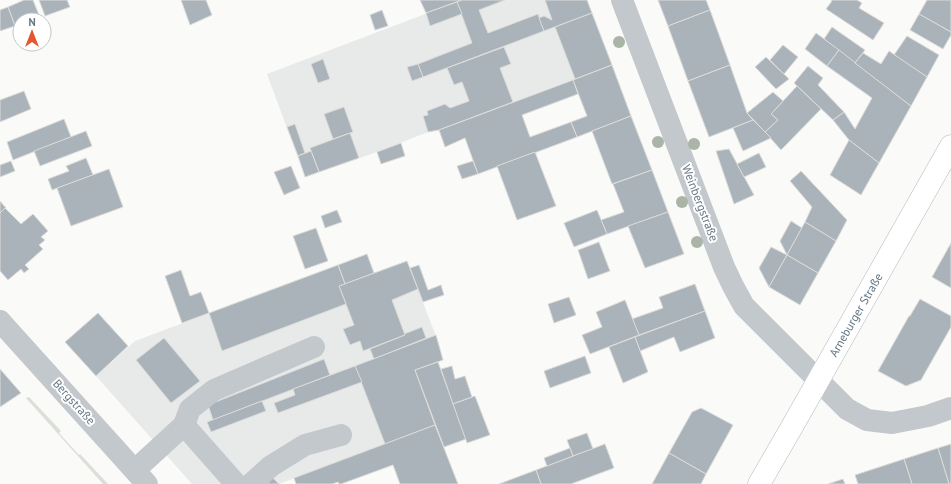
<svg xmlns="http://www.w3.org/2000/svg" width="951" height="484" viewBox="0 0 951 484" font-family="'PT Sans',sans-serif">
<rect width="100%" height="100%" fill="#fafaf8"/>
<g fill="#e8e9e9">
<path d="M462,0H587L612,65L439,130L428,132L377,152L305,177L267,74Z"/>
<path d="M407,261L439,344L443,360L438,362L466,439L444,447L435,425L279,484H192L96,376L135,341L338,265L346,284Z"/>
</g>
<path fill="#dadfd7" d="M29,397L61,431L59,433L79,455L80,454L108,484H103L26,398Z"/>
<g fill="#aab3b9" stroke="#dcdcda">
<path d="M24,0H33L41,20H20V39L8,7Z"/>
<path d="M39,0H67L70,7L45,16Z"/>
<path d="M181,0H206L212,15L190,25Z"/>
<path d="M420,0H462L426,13Z"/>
<path d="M462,0H505L479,10L488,33L538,14L544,31L423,77L418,64L472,43L457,2Z"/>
<path d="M545,0H587L592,13L544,31L539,18L544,16L552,20Z"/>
<path d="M658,0H706L710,10L668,26Z"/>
<path d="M831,0H857L862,3L859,8L884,23L873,40L826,9L832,1Z"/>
<path d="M927,0H951V32L919,14Z"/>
<path d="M457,2L462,14L430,26L426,13Z"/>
<path d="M8,7L15,26L0,31V10Z"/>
<path d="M382,10L388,26L375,30L370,15Z"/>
<path d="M710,10L730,65L688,81L668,26Z"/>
<path d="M592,13L612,65L575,79L555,27Z"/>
<path d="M919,14L951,32V35L943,49L910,30Z"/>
<path d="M832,27L865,50L855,63L824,39Z"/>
<path d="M816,33L839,50L827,66L805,49Z"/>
<path d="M907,36L939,55L927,77L894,55Z"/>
<path d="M783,45L798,57L784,74L770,60Z"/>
<path d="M504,47L511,64L500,68L513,102L439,130L428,132L423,116L428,115L427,111L445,104L450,108L469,101L462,82L454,85L447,68Z"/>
<path d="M839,50L911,106L879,163L849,140L833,120L844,112L855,129L872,98L827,66Z"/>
<path d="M889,51L927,77L911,106L855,63L863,53L881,64Z"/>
<path d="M766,57L789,79L776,89L755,67Z"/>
<path d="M323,59L330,79L318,83L311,64Z"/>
<path d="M418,64L423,77L412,81L407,67Z"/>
<path d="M612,65L631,116L577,137L571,122L587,116L573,80Z"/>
<path d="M730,65L747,113L753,120L709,137L688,81Z"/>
<path d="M808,66L823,78L818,85L844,112L833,120L794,83Z"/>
<path d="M573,80L578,94L522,115L530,137L571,122L577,137L478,174L465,138L445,147L439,130Z"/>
<path d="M797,86L821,109L781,150L765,132L778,120L771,114Z"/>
<path d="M24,91L31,109L0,122V100Z"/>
<path d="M773,92L783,101L771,114L778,120L765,132L747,113Z"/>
<path d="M344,107L353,132L333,139L324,114Z"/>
<path d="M631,116L652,170L612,184L592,131Z"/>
<path d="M64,119L71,137L13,160L7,142Z"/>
<path d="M753,120L771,138L743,151L733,128Z"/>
<path d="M295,124L305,153L298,156L287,127Z"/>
<path d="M86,131L92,146L40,166L34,151Z"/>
<path d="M350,133L359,158L319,172L310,148Z"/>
<path d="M849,140L879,163L861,195L830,175Z"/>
<path d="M401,143L405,156L381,164L377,152Z"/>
<path d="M729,149L754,195L734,204L716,151Z"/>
<path d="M311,151L319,172L305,177L298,156Z"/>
<path d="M535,152L556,206L517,220L497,166Z"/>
<path d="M759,153L766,167L744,177L737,164Z"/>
<path d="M86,158L93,175L52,190L48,179L69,171L66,166Z"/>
<path d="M11,161L15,171L0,177V165Z"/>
<path d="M473,161L478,174L462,179L457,166Z"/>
<path d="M291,166L300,188L284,195L274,172Z"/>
<path d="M109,169L123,207L71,226L57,188Z"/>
<path d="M652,170L668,212L607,234L601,220L624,212L613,184Z"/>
<path d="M801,171L847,220L836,241L805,222L812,207L790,181Z"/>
<path d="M0,201L6,208L0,213Z"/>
<path d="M5,208L21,224L33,214L48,231L41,237L45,240L39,245L43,249L25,265L29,269L24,273L21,269L8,280L0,271V213Z"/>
<path d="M337,210L342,222L325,228L321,216Z"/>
<path d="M597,210L607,234L574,247L564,223Z"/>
<path d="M668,212L684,254L645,268L628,226Z"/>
<path d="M791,221L802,228L787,255L780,241Z"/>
<path d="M805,222L836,241L818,273L787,255Z"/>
<path d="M316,228L328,261L305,269L293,236Z"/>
<path d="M599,242L610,271L588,279L578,250Z"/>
<path d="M951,243V288L932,277Z"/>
<path d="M771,247L787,255L769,287L759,268Z"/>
<path d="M367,254L374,273L345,284L338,265Z"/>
<path d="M787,255L818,273L800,305L769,287Z"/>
<path d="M407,261L418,289L392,300L405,335L363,351L360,341L350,345L343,329L354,325L339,286Z"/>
<path d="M338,265L345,284L339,286L346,304L222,351L209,313Z"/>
<path d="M419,265L428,290L441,285L444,295L423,302L410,268Z"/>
<path d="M181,270L190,296L201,292L209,313L182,323L165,276Z"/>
<path d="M695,284L705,311L639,335L632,319L663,308L659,297Z"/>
<path d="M569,297L576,315L554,323L548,304Z"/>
<path d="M920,299L951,316V327L921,380L906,386L878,371L909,316H910Z"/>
<path d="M625,300L639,335L590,354L582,335L602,327L596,312Z"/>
<path d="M705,311L715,338L680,352L674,337L640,351L635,337Z"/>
<path d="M98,313L128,346L96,376L65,342Z"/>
<path d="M422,327L426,338L374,359L370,349L405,335L404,334Z"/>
<path d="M436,335L443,360L415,370L435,425L385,444L355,366Z"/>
<path d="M635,337L648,372L623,383L609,347Z"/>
<path d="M164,338L200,381L171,403L136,360Z"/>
<path d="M585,356L591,373L550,388L544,371Z"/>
<path d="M324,359L330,375L213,420L208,405Z"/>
<path d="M438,362L466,439L444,447L415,370Z"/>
<path d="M355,366L362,382L278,413L274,403L295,395L293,389Z"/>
<path d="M452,366L455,379L465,376L472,397L453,404L441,369Z"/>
<path d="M0,369L21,393L0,407Z"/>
<path d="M475,396L490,435L467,443L453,404Z"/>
<path d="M262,401L266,411L211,432L207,422Z"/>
<path d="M701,408L733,425L706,474L669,453L692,412Z"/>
<path d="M435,425L458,484H400L393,465L341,484H339L338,482L332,484H296L294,478Z"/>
<path d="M587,433L593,449L573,456L567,440Z"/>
<path d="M605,444L614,468L571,484H541L536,470Z"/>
<path d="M951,444V484H949L938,448Z"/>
<path d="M570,448L573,456L547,466L544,458Z"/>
<path d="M938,448L949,484H912L904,459Z"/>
<path d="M669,453L706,474L701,484H652Z"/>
<path d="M904,459L912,484H858L855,475Z"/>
<path d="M536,470L541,484H499Z"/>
<path d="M273,478L279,484H267Z"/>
<path d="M843,479L845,484H828Z"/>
</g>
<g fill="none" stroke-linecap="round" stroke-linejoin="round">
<defs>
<path id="major" d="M759,484L793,425L951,146"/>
</defs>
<use href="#major" stroke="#b5babe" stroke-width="23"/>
<g stroke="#c3c8cc" stroke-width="22">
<path d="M622,0L724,267L733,286L744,306L847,409L867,420L892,423L928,416L951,408"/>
<path d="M0,321L147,484"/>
<path d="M184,425L236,484"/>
<path d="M135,470L184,425L190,409L214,390L314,347"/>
<path d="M251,484L271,466L305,445L341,435"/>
</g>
<use href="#major" stroke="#fff" stroke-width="22"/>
</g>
<g fill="#aab4a7">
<circle cx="619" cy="42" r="6"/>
<circle cx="658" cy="142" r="6"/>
<circle cx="694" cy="144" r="6"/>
<circle cx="682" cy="202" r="6"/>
<circle cx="697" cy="242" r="6"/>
</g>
<g text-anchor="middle" stroke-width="4" stroke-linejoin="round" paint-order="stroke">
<g font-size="12" fill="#657683" stroke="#fff">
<text transform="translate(700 203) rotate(69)" y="4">Weinbergstraße</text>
<text transform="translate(856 315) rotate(-60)" y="4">Arneburger Straße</text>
<text transform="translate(74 402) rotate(48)" y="4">Bergstraße</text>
</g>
</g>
<g transform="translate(32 32)"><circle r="19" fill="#ffffff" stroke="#c1c8cd"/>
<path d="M0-3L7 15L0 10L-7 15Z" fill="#e4572e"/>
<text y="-6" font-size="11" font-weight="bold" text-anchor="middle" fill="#657683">N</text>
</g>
</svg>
